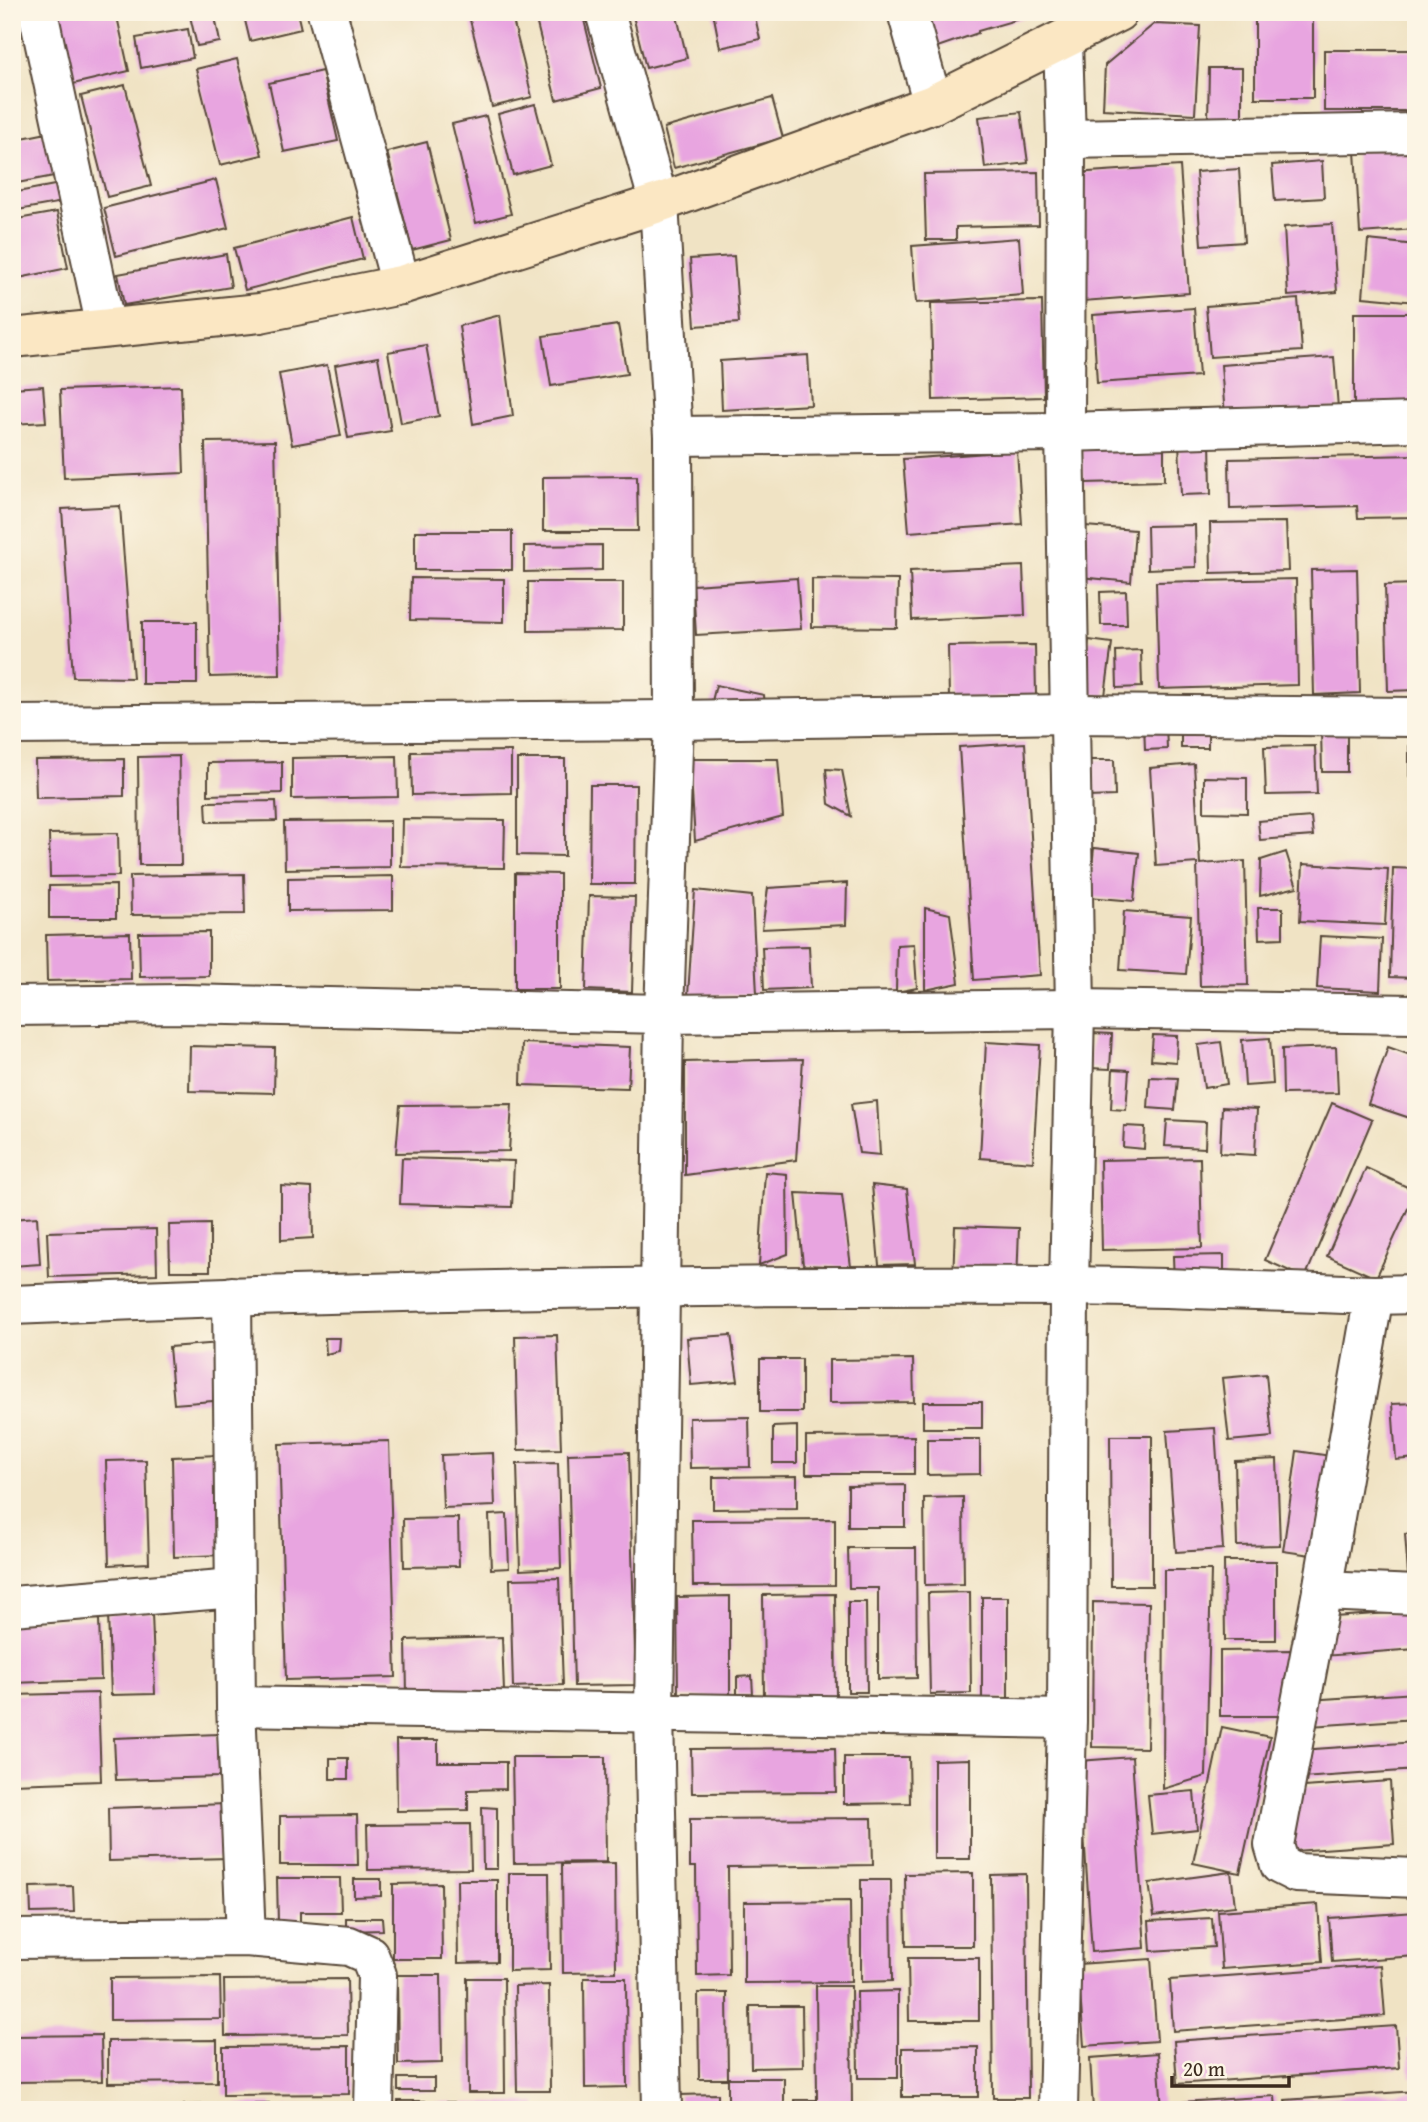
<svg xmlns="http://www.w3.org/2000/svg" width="1428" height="2122" viewBox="0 0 1428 2122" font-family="'Gentium Book Plus',serif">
<rect width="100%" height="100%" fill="#fcf5e5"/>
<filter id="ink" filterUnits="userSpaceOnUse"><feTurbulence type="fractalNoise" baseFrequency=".0143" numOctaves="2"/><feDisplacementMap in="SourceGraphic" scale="14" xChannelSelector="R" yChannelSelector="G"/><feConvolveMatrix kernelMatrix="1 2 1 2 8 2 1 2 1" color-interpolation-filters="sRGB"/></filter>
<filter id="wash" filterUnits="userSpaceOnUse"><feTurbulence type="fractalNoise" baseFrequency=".00686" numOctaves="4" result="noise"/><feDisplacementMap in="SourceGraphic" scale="28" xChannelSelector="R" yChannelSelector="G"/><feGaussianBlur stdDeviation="1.57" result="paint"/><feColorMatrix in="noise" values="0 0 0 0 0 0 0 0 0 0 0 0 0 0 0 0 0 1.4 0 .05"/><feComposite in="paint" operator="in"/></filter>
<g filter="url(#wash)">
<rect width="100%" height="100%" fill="#f0e3c4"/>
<g id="blocks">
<g fill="#e8a5e0">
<path d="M57,12H116L129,71L73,84Z"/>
<path d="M189,12H214L220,42L197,46Z"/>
<path d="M243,12H297L301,29L250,41Z"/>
<path d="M468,12H511L532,97L492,107Z"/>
<path d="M534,12H582L601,88L556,100Z"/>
<path d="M632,12H676L687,58L646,68Z"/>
<path d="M713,12H754L760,39L720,48Z"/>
<path d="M920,12H1040V13L978,31V33L929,50Z"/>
<rect x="1255" y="19" width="58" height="79"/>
<path d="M1154,24L1200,26L1195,114L1103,109L1105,65Z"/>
<path d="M188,29L193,58L141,68L136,38Z"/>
<rect x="1324" y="50" width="92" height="61"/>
<path d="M237,59L262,155L220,165L196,69Z"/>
<path d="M1209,68H1242V121H1208Z"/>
<path d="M322,71L338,141L284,152L269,83Z"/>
<path d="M125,85L151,186L107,197L81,96Z"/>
<path d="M772,98L783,138L674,168L664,128Z"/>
<path d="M535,104L551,165L513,175L498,114Z"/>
<path d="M1021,112L1028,163L985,168L979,117Z"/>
<path d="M486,116L511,214L476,223L452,124Z"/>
<path d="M47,133L54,176L12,184V140Z"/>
<path d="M427,142L451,240L412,250L387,152Z"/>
<path d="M1416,147V229L1360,233L1355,151Z"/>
<path d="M1322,161L1324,198L1275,201L1272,165Z"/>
<path d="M1180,166L1189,293L1083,301L1074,173Z"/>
<path d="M1239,169L1244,242L1201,245L1196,172Z"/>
<path d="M1038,172L1039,225L956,227V240H926L924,174Z"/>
<path d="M216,180L228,228L116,256L104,208Z"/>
<path d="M60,184L63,202L12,211V193Z"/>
<path d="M57,212L68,268L14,279L12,220Z"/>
<path d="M353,217L363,259L245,290L234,248Z"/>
<path d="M1332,224L1337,292L1288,296L1284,227Z"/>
<path d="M1019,238L1023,295L916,303L912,246Z"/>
<path d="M1368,240L1416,245V302L1363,297Z"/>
<path d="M226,254L231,287L124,305L118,274Z"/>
<path d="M734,256L739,323L695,326L690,259Z"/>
<path d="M1298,299L1302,351L1210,357L1206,306Z"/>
<path d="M1042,301L1044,397L933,400L931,303Z"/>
<path d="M1194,308L1199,376L1097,383L1093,315Z"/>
<rect x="1354" y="313" width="62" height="91"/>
<path d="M500,315L513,416L473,424L459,326Z"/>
<path d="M618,325L627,374L551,386L543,336Z"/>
<path d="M426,345L439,416L401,423L388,352Z"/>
<path d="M808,355L811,405L722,410L720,361Z"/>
<path d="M378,357L391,431L348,438L335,365Z"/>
<path d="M1334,357L1338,408L1225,416L1221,365Z"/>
<path d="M327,365L341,436L292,445L279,374Z"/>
<path d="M43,386L46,422L12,424V388Z"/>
<path d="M181,386L184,473L64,478L60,390Z"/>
<path d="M1210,439L1211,494L1181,495L1179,440Z"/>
<path d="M275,441L280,675L210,677L205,442Z"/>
<path d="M1164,445V481L1084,483L1082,447Z"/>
<path d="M1017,451L1022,524L909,532L903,459Z"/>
<path d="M1416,455V517L1358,518L1357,506L1230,509L1229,459Z"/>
<path d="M637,476L638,531H543V477Z"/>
<path d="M120,506L133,678L73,677L62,509Z"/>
<path d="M1286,522L1288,571L1211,573L1210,523Z"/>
<path d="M1195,525L1196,567L1148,569L1147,526Z"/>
<path d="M1085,526L1135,530L1131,582L1080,577Z"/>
<rect x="415" y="531" width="97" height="39"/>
<path d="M602,545V570L524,572V546Z"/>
<path d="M1023,566L1025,615L912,620L910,571Z"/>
<path d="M1357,569L1360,693L1314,695L1311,570Z"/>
<path d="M411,578L504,579V622L410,620Z"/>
<path d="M797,578L801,629L696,635L693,585Z"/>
<path d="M812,579L898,580L897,628L812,627Z"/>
<path d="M1296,579L1298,685L1159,689L1156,582Z"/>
<path d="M528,582H623V630L528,631Z"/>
<path d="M1416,584V690L1388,691L1385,585Z"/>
<path d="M1126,591L1127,625H1101L1100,592Z"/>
<rect x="142" y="622" width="55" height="62"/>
<path d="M1089,640L1112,643L1105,696L1081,693Z"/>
<path d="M1035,645L1036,696L949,699L948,646Z"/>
<path d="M1141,650L1142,687L1117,688L1116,651Z"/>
<path d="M716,685L764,695L765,707L711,705Z"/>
<path d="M1144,723H1166L1167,749L1145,750Z"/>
<rect x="1181" y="726" width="27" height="22"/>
<path d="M1321,730H1347V772H1322Z"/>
<path d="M1025,743L1040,975L974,980L959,747Z"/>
<path d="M1315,746L1317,794L1266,795L1264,747Z"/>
<rect x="1409" y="746" width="7" height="30"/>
<path d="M511,751V793L412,795L411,752Z"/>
<path d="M179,756L181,865H139L138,757Z"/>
<path d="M397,756L398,797L292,799V758Z"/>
<path d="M124,759V796L36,798L35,760Z"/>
<path d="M517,759H565V856L517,855Z"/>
<path d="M690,759H778L783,817L695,841Z"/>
<path d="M1086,760H1114L1115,796L1087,797Z"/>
<path d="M282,762V793L208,795V763Z"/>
<path d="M1194,764L1200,864L1245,861L1248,985L1200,986L1197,863L1156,866L1150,768Z"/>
<path d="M826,769L842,770L851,816L829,804Z"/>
<path d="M1204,777L1247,778V813L1204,812Z"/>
<path d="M590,785H636L635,884H589Z"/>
<path d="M276,801L277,821L207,822L206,802Z"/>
<path d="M1311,817L1313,836L1260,840L1258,821Z"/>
<path d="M402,819L505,820L504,868L401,867Z"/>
<path d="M390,821V867L285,869L284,822Z"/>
<path d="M118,833L119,876L50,877L49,834Z"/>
<path d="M1094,848L1139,853L1134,901L1089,897Z"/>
<path d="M1286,852L1297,887L1260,896L1261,860Z"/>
<path d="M1303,864L1388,869L1385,925L1300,921Z"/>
<path d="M1393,868L1416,869V978L1390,977Z"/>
<path d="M515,873L560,874V989H515Z"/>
<path d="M244,874L245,914L131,915L130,876Z"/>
<path d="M393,876V910L288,911V878Z"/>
<path d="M847,883L846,925L762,929L768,888Z"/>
<path d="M116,885V918H49V886Z"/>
<path d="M695,890L752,896L757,994L688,995Z"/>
<path d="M589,896L635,897L632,992L586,990Z"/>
<path d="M925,908L950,914L959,983L925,990Z"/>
<path d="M1258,908H1283V938L1259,939Z"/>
<path d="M1124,911L1191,916L1186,974L1120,970Z"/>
<path d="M209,932V976L140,977L139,933Z"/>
<path d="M130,933L131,979L47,981L46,935Z"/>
<path d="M1320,936L1382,939L1380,991L1317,988Z"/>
<path d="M914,944L917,988L896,992L897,945Z"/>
<path d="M809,946L811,988L764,990L762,947Z"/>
<path d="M1092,1033L1112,1034L1110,1069L1090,1068Z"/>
<path d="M1153,1035L1177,1036L1176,1062L1151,1060Z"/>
<path d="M1270,1038L1273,1084L1245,1086L1242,1040Z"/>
<path d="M986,1042L1040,1045L1033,1162L980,1158Z"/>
<path d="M1221,1042L1227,1084L1204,1088L1198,1045Z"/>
<path d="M522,1043L630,1047L628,1088L521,1085Z"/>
<path d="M190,1046L275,1048L274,1093L189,1091Z"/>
<path d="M1336,1047L1338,1093L1283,1094L1282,1049Z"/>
<path d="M1388,1047L1416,1057V1120L1368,1104Z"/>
<path d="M803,1059L796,1160L685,1175V1062Z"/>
<path d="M1113,1069L1129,1070L1126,1110L1111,1109Z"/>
<path d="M1150,1077L1178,1078L1175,1110L1148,1108Z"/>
<path d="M877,1101L880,1155L859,1153L851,1104Z"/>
<path d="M1332,1103L1372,1120L1305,1278L1265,1260Z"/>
<path d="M512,1104L509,1151L396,1153L400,1105Z"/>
<path d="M1222,1107L1257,1109L1255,1155L1220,1153Z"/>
<path d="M1167,1120L1206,1122L1205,1148L1165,1146Z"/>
<path d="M1124,1126L1145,1127L1144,1149L1123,1147Z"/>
<path d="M402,1158L514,1161L512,1207L400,1204Z"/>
<path d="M1200,1158L1202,1248L1102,1250L1100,1160Z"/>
<path d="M1366,1168L1416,1191L1376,1278L1327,1256Z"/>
<path d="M765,1172L787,1174L788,1254L759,1265Z"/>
<path d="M872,1185L907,1189L915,1264L879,1265Z"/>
<path d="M281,1186L312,1188L313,1238L281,1240Z"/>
<path d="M796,1193L842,1195L851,1267L803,1265Z"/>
<path d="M37,1217L40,1264L12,1266V1219Z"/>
<path d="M210,1224V1271H170L169,1225Z"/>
<path d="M955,1226L1019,1228L1017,1283L953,1281Z"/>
<path d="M156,1229L157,1274L49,1277L47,1232Z"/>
<path d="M1224,1255V1281L1174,1282L1173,1256Z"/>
<path d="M557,1335L561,1449L518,1450L515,1336Z"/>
<path d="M731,1335L738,1381L691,1385L687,1338Z"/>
<path d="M325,1338H340L339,1351L326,1354Z"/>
<path d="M221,1343L226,1400L174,1404L169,1347Z"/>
<rect x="760" y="1359" width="42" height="53"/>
<path d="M913,1359L914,1402L829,1403V1360Z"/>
<path d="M1266,1374L1272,1437L1229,1441L1222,1378Z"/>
<rect x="923" y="1402" width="59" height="26"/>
<path d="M1416,1403V1458L1396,1460L1392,1404Z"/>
<path d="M749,1417L750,1467L690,1468L689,1418Z"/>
<path d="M797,1426V1463H773V1427Z"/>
<path d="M1215,1428L1223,1549L1176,1552L1167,1431Z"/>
<path d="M914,1436V1474H806V1437Z"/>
<path d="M1110,1436H1152V1586H1111Z"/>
<path d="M927,1439H980V1474L927,1475Z"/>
<path d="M389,1441L396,1677L286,1680L279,1444Z"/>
<path d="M1297,1451L1331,1456L1318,1556L1283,1551Z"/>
<path d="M629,1452L636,1685L574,1686L568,1454Z"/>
<path d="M493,1453L495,1506L443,1508L441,1455Z"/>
<path d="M218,1455L221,1555L174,1557L172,1457Z"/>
<path d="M1277,1459L1280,1545L1237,1546L1235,1461Z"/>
<path d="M146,1460L149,1563L109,1565L106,1461Z"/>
<path d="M558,1463L561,1568L520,1570L517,1464Z"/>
<path d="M797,1476V1508L713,1509V1477Z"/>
<path d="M905,1485V1527H848V1486Z"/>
<path d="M963,1497L964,1584L925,1585L924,1498Z"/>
<path d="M507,1514L509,1568L491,1569L489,1515Z"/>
<path d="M458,1518L459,1566L404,1567L403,1519Z"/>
<path d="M835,1519V1585L693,1586L692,1520Z"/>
<path d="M1416,1533V1587H1409L1405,1534Z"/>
<path d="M848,1548H916L917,1678L878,1679V1588H849Z"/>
<path d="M1224,1561H1276V1640H1225Z"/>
<path d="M1164,1570H1211L1206,1776L1163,1789Z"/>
<path d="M559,1578L563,1685L513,1687L510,1579Z"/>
<path d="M970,1592L971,1693L930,1694L928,1593Z"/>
<path d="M835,1594L836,1698H764L763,1595Z"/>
<path d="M730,1596V1697H678L677,1597Z"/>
<path d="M982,1597H1008V1699L982,1700Z"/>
<path d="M848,1602H866L867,1692H848Z"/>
<path d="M1093,1602L1149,1603L1147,1748L1092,1747Z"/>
<path d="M1416,1611V1649L1323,1656L1321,1618Z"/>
<path d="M152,1613L155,1694L111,1695L108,1614Z"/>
<path d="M99,1619L101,1680L12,1683V1621Z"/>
<path d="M502,1637L504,1692L407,1695L406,1640Z"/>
<path d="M1291,1650V1716H1220V1651Z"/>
<path d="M752,1676L753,1695H737V1677Z"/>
<path d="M98,1693L101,1781L12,1784V1695Z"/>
<path d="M1416,1693V1719L1310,1726L1308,1700Z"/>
<path d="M1222,1727L1270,1737L1240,1873L1193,1863Z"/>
<path d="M218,1734L219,1777L116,1780L114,1738Z"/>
<path d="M396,1740H438V1762H506V1789L468,1790V1810L397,1811Z"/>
<path d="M1416,1742V1770L1302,1778L1300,1750Z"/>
<path d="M835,1748L836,1792L692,1793L691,1749Z"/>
<path d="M512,1757H605L606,1862L514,1863Z"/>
<path d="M844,1757H909L910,1803L844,1804Z"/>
<path d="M1132,1757L1145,1948L1092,1952L1079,1761Z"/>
<rect x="330" y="1758" width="18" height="21"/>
<path d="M970,1759V1859H934V1760Z"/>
<path d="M1390,1781L1394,1844L1294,1851L1290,1788Z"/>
<path d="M1194,1791L1197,1829L1152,1834L1148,1795Z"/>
<path d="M227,1804L229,1858L109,1861L108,1808Z"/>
<path d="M482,1807L497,1808V1869H483Z"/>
<path d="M357,1815L358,1865H280V1816Z"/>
<path d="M872,1818L873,1865L728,1867L729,1975L697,1976L696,1867H690V1819Z"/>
<path d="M470,1824L471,1869L368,1870L367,1825Z"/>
<path d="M615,1863L616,1972L563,1973L562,1864Z"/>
<path d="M1231,1872L1235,1906L1154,1916L1149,1883Z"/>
<path d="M509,1873H549L550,1970L509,1971Z"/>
<path d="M973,1873V1946H906L905,1874Z"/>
<path d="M1026,1874L1028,2098H993L991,1875Z"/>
<path d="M277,1878H340L341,1912H300V1923H278Z"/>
<path d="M354,1879H381V1896L354,1897Z"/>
<path d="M457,1880H497V1962L458,1963Z"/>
<path d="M861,1880H891L892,1981L861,1982Z"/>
<path d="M441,1883L442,1959H393V1884Z"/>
<path d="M73,1886L74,1912L31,1913L30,1887Z"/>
<path d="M850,1901L851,1982L744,1983V1902Z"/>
<path d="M1318,1904L1322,1962L1222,1969L1218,1911Z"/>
<path d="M1416,1912V1956L1332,1962L1329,1918Z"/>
<path d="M346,1918H382L383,1930L346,1931Z"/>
<path d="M1212,1918L1214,1947L1151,1951L1149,1921Z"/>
<path d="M908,1958H979V2021H909Z"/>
<path d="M1151,1959L1157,2041L1084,2046L1078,1964Z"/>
<path d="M1381,1965L1385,2016L1173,2031L1170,1980Z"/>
<path d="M397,1975H441L442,2063L398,2064Z"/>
<path d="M220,1977L221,2019L110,2020V1978Z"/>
<path d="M467,1978H504L505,2093H468Z"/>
<path d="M584,1978H626L627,2087L585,2088Z"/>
<path d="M347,1979L348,2035L225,2036L224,1980Z"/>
<path d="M549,1985L550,2091H517L515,1986Z"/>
<path d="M816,1986H851L852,2110H795V2100H817Z"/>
<path d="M1412,1989H1416V2020H1414Z"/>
<path d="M898,1991V2078H858L857,1992Z"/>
<path d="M698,1993H727L728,2078H784V2110H728V2079H699Z"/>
<path d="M750,2006H802L803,2067L751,2068Z"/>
<path d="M1396,2026L1399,2068L1177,2084L1174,2041Z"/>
<path d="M101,2035L102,2081L12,2082V2036Z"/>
<path d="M1408,2039H1416V2077H1410Z"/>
<path d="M217,2040V2082L108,2083V2041Z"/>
<path d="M349,2046V2094L223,2095V2047Z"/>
<path d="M978,2047V2097H902V2048Z"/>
<path d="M1158,2053L1162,2110H1093L1090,2058Z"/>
<rect x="398" y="2078" width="36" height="13"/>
<path d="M1416,2091V2110H1286L1285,2100Z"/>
<path d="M718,2094V2110H679V2095Z"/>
<path d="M1275,2096L1276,2110H1182V2102Z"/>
<rect x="398" y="2101" width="27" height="9"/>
<rect x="435" y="2102" width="19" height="8"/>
<rect x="463" y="2103" width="73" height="7"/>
<path d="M271,2104V2110H184V2105Z"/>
<path d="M336,2105V2110H284V2106Z"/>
</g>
</g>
</g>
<g filter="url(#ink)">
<use href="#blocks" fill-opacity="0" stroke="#564637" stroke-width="2"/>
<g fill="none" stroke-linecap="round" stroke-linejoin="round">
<defs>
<g id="street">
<path d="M38,12L106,328"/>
<path d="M327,12L401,285"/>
<path d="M605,12L659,203L673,436L674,720L664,1014L654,1712L662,2110"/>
<path d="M907,12L933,104"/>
<path d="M1066,139L1416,133"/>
<path d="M673,436L1065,432L1416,422"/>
<path d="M12,725L674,720L1069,714L1416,717"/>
<path d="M12,1006L183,1004L664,1014L1075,1009L1416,1014"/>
<path d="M1374,1295L1322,1591L1274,1845L1280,1865L1296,1873L1416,1878"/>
<path d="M232,1296L236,1706L246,1937"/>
<path d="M12,1305C363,1290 715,1284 1066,1286C1169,1287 1272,1292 1374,1295L1416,1294"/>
<path d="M1322,1591L1416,1595"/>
<path d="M12,1606L235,1588"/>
<path d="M236,1706L1067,1719"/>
<path d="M12,1939L246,1937L349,1946L369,1955L377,1975L374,2110"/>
<path d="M1058,2110L1067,1719L1069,1286L1075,1009L1065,432L1066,139L1063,41"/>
</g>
<path id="secondary" d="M12,338L260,313L401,285L659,203L933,104L1118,12"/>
</defs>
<use href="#street" stroke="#564637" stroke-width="42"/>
<use href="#secondary" stroke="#564637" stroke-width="42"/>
<use href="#street" stroke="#fff" stroke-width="38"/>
<use href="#secondary" stroke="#fbe7c3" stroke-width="38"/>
</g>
</g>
<rect width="1428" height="2122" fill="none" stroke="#fcf5e5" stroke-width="42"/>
<path d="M1172 2076v10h117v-10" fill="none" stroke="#3b2a1e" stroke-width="3.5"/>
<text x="1183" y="2076" font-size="21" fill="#3b2a1e" stroke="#fcf5e5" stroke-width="5" paint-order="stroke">20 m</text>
</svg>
